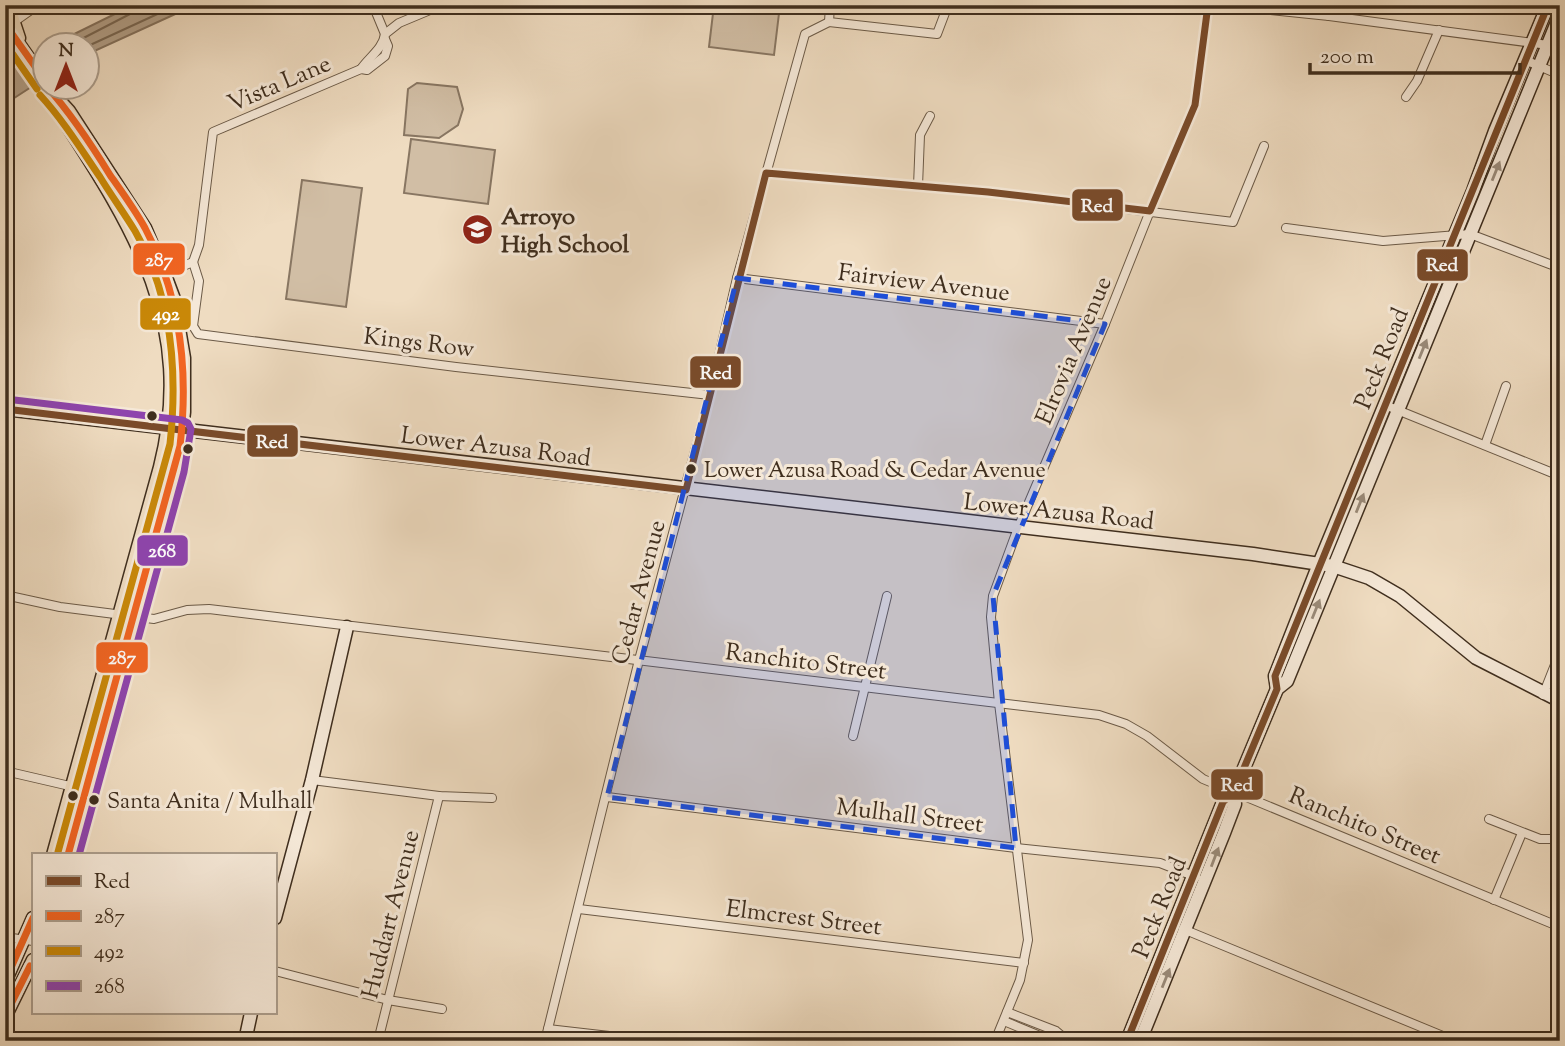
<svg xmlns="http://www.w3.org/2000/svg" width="1565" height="1046" viewBox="0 0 1565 1046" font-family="'Sorts Mill Goudy',serif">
<rect width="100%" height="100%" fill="#efdcc1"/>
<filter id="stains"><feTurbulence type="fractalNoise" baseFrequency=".00286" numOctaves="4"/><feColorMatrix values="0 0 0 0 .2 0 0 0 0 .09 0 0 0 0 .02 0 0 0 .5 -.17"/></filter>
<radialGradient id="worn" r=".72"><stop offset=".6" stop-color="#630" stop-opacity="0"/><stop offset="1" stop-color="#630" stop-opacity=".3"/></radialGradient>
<g fill="#d1bea5" stroke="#887662" stroke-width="2">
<path d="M714,5H780L774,55L709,47Z"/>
<path d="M417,83L457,87L463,109L458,125L439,138L404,135L408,89Z"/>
<path d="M411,139L495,150L488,204L404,193Z"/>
<path d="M302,180L362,188L346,307L286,299Z"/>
</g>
<g fill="#b3a18a" stroke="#85735f" stroke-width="2">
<path d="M133,5H195L88,54V46L52,45Z"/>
<path d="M45,49V78L5,104V74Z"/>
</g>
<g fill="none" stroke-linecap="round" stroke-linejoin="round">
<g stroke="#796854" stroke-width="2">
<path d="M68,46L130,14L134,5"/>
<path d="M88,46L177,5"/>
</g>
<defs>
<g id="street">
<path d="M373,5L385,34"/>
<path d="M1223,5L1329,16L1548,45"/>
<path d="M1329,16L1330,5"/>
<path d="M14,22L38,5"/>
<path d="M829,22L937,34L948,5"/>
<path d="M829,22L830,5"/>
<path d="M1525,60L1560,75"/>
<path d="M361,69C369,57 383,49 385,34L399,23L442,5"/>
<path d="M1406,97L1417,81L1439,30"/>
<path d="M766,173L988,192L1233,222L1264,146"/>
<path d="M918,186L920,135L930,116"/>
<path d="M1286,228L1383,241L1470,234L1560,268"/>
<path d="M193,262L199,281L193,326L198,334L456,367L710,395"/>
<path d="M737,278L1105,324"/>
<path d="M152,279L193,262L199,245L213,132L361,69L367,70L385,56L388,46L385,39"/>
<path d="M1385,405L1560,476"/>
<path d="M1485,445L1506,386"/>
<path d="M5,595L60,607L154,619L187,610L209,609L1099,715L1126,724L1147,736L1203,779L1560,927"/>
<path d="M1543,695L1560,652"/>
<path d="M853,736L887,596"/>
<path d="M5,771L74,787"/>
<path d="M312,780L439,796L492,798"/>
<path d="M607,797L1016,848L1160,863L1196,877"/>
<path d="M1489,819L1540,839H1551"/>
<path d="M1494,900L1522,833"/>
<path d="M579,909L1024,963"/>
<path d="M1183,929L1455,1041"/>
<path d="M5,937L33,941"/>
<path d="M275,971L388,1000L442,1009"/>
<path d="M1007,1012L1056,1031L1068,1041"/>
<path d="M1004,1021L1052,1041"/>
<path d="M548,1029L653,1041"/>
<path d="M378,1041L439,796"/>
<path d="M545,1041L639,660L710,395L737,278L805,34L829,22"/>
<path d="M995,1041L1020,980L1028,940L999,703L991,617L993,596L1018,528L1105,324L1150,211L1195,105L1208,5"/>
</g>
<g id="secondary">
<path d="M5,409L1253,554L1333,566L1369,578L1400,596L1476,658L1560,701"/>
<path d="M1277,689L1275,676L1319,564L1473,191L1495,131L1548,5"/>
<path d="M275,918L312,780L347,627"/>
<path d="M245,1041L251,1013"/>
<path d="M1127,1041L1223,802L1234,792L1277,689L1287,681L1560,15"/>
<path d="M1140,1041L1224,833L1235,804L1234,792"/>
</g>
<g id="primary">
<path d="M8,5L19,38"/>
<path d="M5,24L46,83"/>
<path d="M48,88L69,111L145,228L165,275L174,299L184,358V412L180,446L68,855"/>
<path d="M53,855L160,467C196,325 135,230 61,116L55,100"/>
<path d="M5,982L33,918"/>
<path d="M5,1017L33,960"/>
</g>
</defs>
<use href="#street" stroke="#6b5a47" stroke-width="10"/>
<use href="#secondary" stroke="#3f2e1e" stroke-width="15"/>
<use href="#primary" stroke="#3f2e1e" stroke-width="15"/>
<use href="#street" stroke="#f5e8d7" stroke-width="8"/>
<use href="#secondary" stroke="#f5e8d7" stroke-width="12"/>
<use href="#primary" stroke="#efdcc1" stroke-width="12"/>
<defs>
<g id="bus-1">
<path d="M5,409L686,490L766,173L988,192L1150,211L1195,105L1208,5"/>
<path d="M1127,1041L1223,802L1234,792L1277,689L1275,676L1548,5"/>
</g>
<g id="bus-2">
<path d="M5,24L46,82"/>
<path d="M48,88C72,115 91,144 110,175C122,192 135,210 145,228C181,297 189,370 180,446L68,855"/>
<path d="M5,981L33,918"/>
<path d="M5,1016L30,966"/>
</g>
<g id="bus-3">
<path d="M5,43L37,89"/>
<path d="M40,95C63,120 81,149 100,177C111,195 124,213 135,231C172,296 178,371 170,444L58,852"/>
</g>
<path id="bus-4" d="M6,399L182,420L188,423L191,429L184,472L79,855"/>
</defs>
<use href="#bus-1" stroke="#f5e8d7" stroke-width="12"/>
<use href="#bus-2" stroke="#f5e8d7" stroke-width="12"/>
<use href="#bus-3" stroke="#f5e8d7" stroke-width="12"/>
<use href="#bus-4" stroke="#f5e8d7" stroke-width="12"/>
<use href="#bus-1" stroke="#7a4b2a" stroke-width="7"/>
<use href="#bus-2" stroke="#f26522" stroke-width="7"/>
<use href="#bus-3" stroke="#c98808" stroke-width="7"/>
<use href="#bus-4" stroke="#8e44ad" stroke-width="7"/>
</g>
<defs><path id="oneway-solid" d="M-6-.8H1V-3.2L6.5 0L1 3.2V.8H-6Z" transform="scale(1.75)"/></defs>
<g fill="#9a8b7a">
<use href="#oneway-solid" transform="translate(1496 171) rotate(-68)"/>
<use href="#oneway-solid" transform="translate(1423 349) rotate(-68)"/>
<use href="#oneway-solid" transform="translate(1360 503) rotate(-68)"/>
<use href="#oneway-solid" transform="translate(1316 609) rotate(-68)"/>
<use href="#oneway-solid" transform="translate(1215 857) rotate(-69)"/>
<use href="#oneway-solid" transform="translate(1166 978) rotate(-68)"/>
</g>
<path fill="#1d4ed8" fill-opacity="0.2" stroke="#1d4ed8" stroke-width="5" stroke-dasharray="14 9" stroke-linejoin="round" d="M737,278L1105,324L993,596L1016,848L607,797Z"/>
<defs>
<symbol id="school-disc" viewBox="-11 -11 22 22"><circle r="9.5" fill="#8f2418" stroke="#f5e8d7"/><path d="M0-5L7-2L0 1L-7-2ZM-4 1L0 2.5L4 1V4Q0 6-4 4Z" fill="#fff"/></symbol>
</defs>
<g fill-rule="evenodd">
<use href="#school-disc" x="460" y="212" width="35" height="35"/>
</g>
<g fill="#3f2e1e" stroke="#f5e8d7" stroke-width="2.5">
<circle cx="152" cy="416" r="6"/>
<circle cx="188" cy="449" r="6"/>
<circle cx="691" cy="469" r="6"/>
<circle cx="73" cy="796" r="6"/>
<circle cx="94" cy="800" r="6"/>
</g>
<g text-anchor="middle" stroke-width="6" stroke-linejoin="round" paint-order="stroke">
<g font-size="22" fill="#3f2e1e" stroke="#f5e8d7" text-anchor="start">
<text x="704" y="477">Lower Azusa Road &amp; Cedar Avenue</text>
<text x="107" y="808">Santa Anita / Mulhall</text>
</g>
<g font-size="24" fill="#3f2e1e" stroke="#f5e8d7">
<text transform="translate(279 83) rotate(-23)" y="8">Vista Lane</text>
<text transform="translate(924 282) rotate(7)" y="8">Fairview Avenue</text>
<text transform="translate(419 342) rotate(7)" y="8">Kings Row</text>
<text transform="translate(1073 350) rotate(-67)" y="8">Elrovia Avenue</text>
<text transform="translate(1381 358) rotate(-68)" y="8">Peck Road</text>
<text transform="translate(496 446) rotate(7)" y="8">Lower Azusa Road</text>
<text transform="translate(1059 511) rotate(6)" y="8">Lower Azusa Road</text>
<text transform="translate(638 592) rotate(-75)" y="8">Cedar Avenue</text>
<text transform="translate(806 661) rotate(7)" y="8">Ranchito Street</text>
<text transform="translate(910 815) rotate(7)" y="8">Mulhall Street</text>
<text transform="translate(1365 825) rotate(23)" y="8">Ranchito Street</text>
<text transform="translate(1159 907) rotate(-68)" y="8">Peck Road</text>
<text transform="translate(390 914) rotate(-76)" y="8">Huddart Avenue</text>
<text transform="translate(804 917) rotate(7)" y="8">Elmcrest Street</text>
</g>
<g font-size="24" font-weight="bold" fill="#3f2e1e" stroke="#f5e8d7" text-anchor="start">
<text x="501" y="224">Arroyo<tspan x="501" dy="28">High School</tspan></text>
</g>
</g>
<g stroke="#f5e8d7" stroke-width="2.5">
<rect x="1071" y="188" width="53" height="34" rx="7" fill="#7a4b2a"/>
<rect x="132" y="242" width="54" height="34" rx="7" fill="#f26522"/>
<rect x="1416" y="248" width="53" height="34" rx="7" fill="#7a4b2a"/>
<rect x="139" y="297" width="53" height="34" rx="7" fill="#c98808"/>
<rect x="689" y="355" width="53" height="34" rx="7" fill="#7a4b2a"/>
<rect x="246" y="424" width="53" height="34" rx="7" fill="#7a4b2a"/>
<rect x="136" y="534" width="53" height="33" rx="7" fill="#8e44ad"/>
<rect x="95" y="641" width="54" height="33" rx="7" fill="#f26522"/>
<rect x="1210" y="768" width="54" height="33" rx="7" fill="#7a4b2a"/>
</g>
<g font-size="19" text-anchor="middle" font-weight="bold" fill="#fff">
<text x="1097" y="212">Red</text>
<text x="159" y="266">287</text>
<text x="1442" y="271">Red</text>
<text x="166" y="320">492</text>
<text x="716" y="379">Red</text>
<text x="272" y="448">Red</text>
<text x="162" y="557">268</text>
<text x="122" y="664">287</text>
<text x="1237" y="791">Red</text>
</g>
<rect width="1565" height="1046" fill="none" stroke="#efdcc1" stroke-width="28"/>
<rect x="7" y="7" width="1551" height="1032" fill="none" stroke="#3f2e1e" stroke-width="3.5"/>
<rect x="14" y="14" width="1537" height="1018" fill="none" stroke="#3f2e1e" stroke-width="2"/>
<rect x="32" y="853" width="245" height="161" fill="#f5e8d7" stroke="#ac9e8d" stroke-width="2"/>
<rect x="46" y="876" width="35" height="10" fill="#7a4b2a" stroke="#ac9e8d" stroke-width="2"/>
<text x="94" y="888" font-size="21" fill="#3f2e1e">Red</text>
<rect x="46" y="911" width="35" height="10" fill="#f26522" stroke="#ac9e8d" stroke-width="2"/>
<text x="94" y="923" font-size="21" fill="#3f2e1e">287</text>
<rect x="46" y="946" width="35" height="10" fill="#c98808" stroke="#ac9e8d" stroke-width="2"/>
<text x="94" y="958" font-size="21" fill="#3f2e1e">492</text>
<rect x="46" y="981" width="35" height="10" fill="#8e44ad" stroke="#ac9e8d" stroke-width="2"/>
<text x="94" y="993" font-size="21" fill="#3f2e1e">268</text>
<g transform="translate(66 66)"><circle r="33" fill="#f5e8d7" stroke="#ac9e8d" stroke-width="2"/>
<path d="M0-5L12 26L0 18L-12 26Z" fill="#8f2418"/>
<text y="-10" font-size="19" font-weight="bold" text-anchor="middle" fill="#3f2e1e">N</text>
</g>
<path d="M1310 63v10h210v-10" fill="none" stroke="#3f2e1e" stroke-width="3.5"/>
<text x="1320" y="63" font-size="21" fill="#3f2e1e" stroke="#f5e8d7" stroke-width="5" paint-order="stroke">200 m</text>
<rect width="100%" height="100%" filter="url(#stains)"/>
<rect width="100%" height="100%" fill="url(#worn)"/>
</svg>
